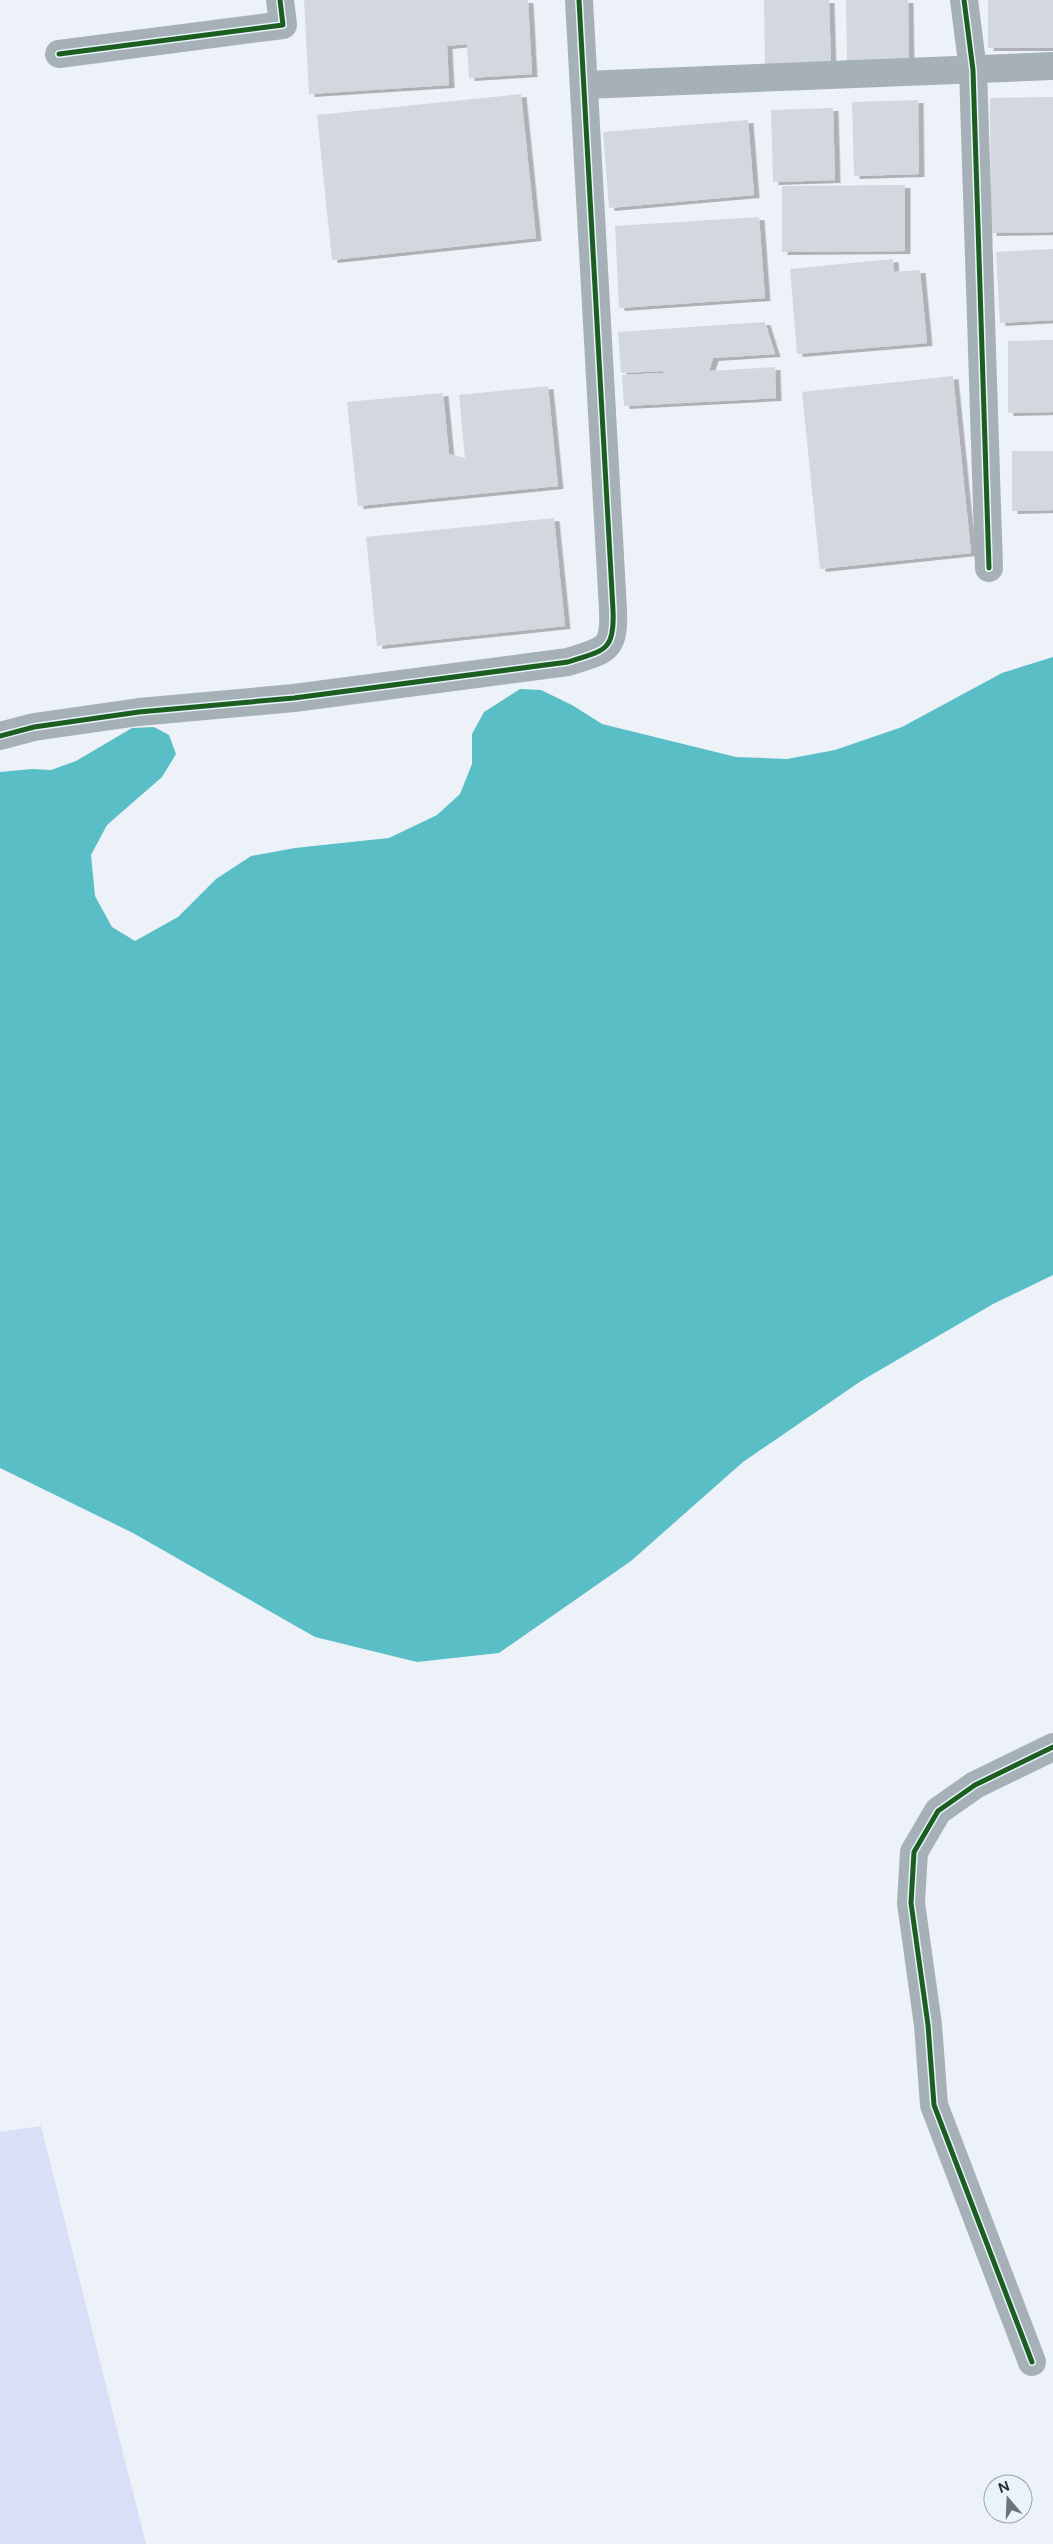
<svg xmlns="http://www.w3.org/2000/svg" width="1053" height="2544" viewBox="0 0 1053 2544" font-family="Figtree,sans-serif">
<defs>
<filter id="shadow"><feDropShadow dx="5.5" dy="3" stdDeviation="0" flood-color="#0004"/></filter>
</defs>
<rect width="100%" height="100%" fill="#ecf2f7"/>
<path fill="#dadff8" d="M41,2126L146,2544H0V2132Z"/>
<path fill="#5abec7" d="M1053,657V1275L993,1304L861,1381L743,1462L631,1561L499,1653L417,1662L315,1637L133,1533L0,1468V772L32,769L51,770L76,761L132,728L154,727L169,735L176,754L162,777L107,825L91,855L95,896L112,927L135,941L178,917L216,879L251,856L295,848L389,838L437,815L460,794L472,764V734L484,712L520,689L541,690L572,705L602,724L736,757L787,759L835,750L902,727L1002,673Z"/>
<g fill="#d3d8de" filter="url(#shadow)">
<path d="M304,0H528L532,74L469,78L467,44L447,46L449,85L309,94Z"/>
<path d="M764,0H829L831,65L765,67Z"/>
<path d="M846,0H908L909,62L847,64Z"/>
<rect x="988" y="0" width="65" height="48"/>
<path d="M521,94L536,238L332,260L317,115Z"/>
<path d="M1053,97V232L991,233L990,98Z"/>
<path d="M918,100L919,174L854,176L852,102Z"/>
<path d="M833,108L835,180L773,182L771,110Z"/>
<path d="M748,120L754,195L609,208L603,132Z"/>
<path d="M905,185V251L782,252V186Z"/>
<path d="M759,217L765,298L619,308L615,226Z"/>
<path d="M1053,249V320L1000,323L996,252Z"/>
<path d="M893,259L894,272L920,270L927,343L797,354L790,269Z"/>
<path d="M765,322L775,354L713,358L709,371L775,367L776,398L624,406L622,375L663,373V371L621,373L618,332Z"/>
<path d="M1053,340V412L1008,413V341Z"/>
<path d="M953,376L971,553L820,569L802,392Z"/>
<path d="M548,386L558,486L358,506L347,402L443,393L449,454L465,458L459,395Z"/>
<path d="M1012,451H1053V510L1012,511Z"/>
<path d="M554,518L565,626L377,646L366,537Z"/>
</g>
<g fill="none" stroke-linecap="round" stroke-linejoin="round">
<g stroke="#a5b1b7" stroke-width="28">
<path d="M964,0L973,70L989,568"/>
<path d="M59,54L283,25L280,0"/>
<path d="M584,85L1053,66"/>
<path d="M0,736L34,727L139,712L294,698L568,662C604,650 615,652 613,610L579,0"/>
<path d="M1032,2362L934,2105L928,2025L911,1903L914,1852L938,1811L975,1785L1053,1747"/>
</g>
<defs>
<g id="cycleway">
<path d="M964,0L973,70L989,568"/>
<path d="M59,54L283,25L280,0"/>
<path d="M0,736L34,727L139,712L294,698L568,662C604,650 615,652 613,610L579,0"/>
<path d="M1032,2362L934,2105L928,2025L911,1903L914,1852L938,1811L975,1785L1053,1747"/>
</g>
</defs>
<use href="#cycleway" stroke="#e8f3fc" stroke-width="8"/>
<use href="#cycleway" stroke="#1b5e20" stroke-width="5"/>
</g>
<g transform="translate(1008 2499) rotate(341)"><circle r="24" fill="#e8f3fc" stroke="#9ba4ac"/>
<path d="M0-4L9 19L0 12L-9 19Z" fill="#6c7378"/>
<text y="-8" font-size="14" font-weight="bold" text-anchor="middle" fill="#272e34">N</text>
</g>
</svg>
